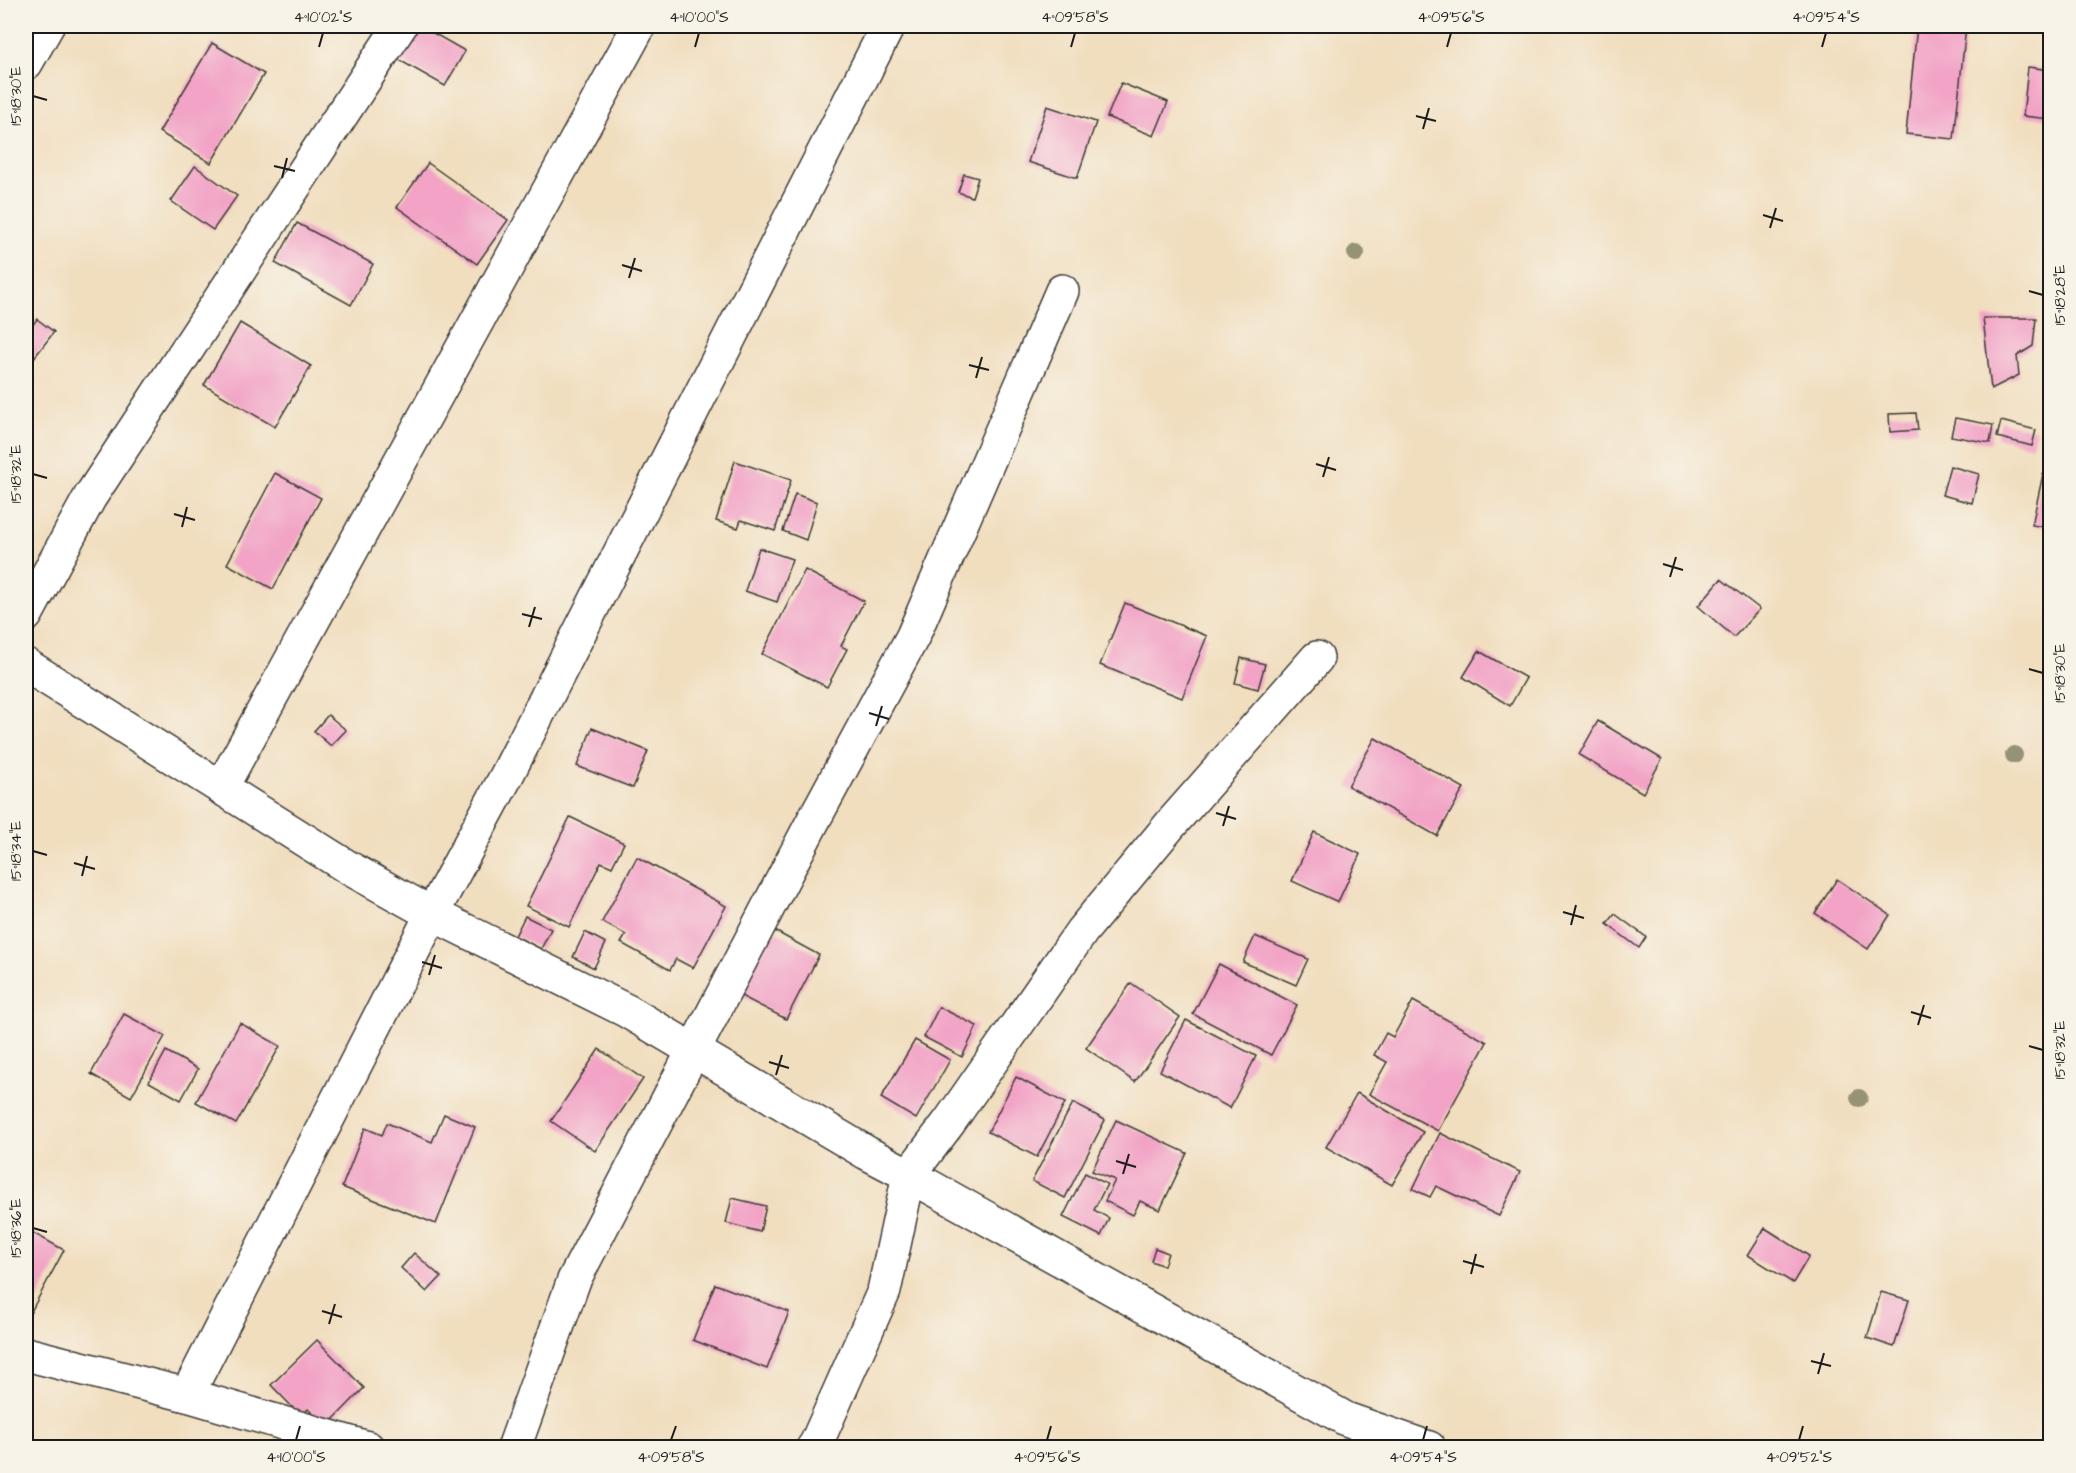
<svg xmlns="http://www.w3.org/2000/svg" width="2076" height="1473" viewBox="0 0 2076 1473" font-family="'Architects Daughter',sans-serif">
<rect width="100%" height="100%" fill="#f7f3e8"/>
<filter id="ink" filterUnits="userSpaceOnUse"><feTurbulence type="fractalNoise" baseFrequency=".0167" numOctaves="2"/><feDisplacementMap in="SourceGraphic" scale="12" xChannelSelector="R" yChannelSelector="G"/><feConvolveMatrix kernelMatrix="1 2 1 2 8 2 1 2 1" color-interpolation-filters="sRGB"/></filter>
<filter id="wash" filterUnits="userSpaceOnUse"><feTurbulence type="fractalNoise" baseFrequency=".008" numOctaves="4" result="noise"/><feDisplacementMap in="SourceGraphic" scale="24" xChannelSelector="R" yChannelSelector="G"/><feGaussianBlur stdDeviation="1.35" result="paint"/><feColorMatrix in="noise" values="0 0 0 0 0 0 0 0 0 0 0 0 0 0 0 0 0 1.4 0 .05"/><feComposite in="paint" operator="in"/></filter>
<g filter="url(#wash)">
<rect width="100%" height="100%" fill="#f1debf"/>
<g id="blocks">
<g fill="#f2a3c6">
<path d="M409,26H421L465,51L445,86L392,56Z"/>
<path d="M1917,26H1966L1954,139L1906,134Z"/>
<path d="M212,43L264,74L211,163L159,132Z"/>
<path d="M2028,67L2050,70V119L2023,116Z"/>
<path d="M1121,83L1168,102L1154,136L1107,117Z"/>
<path d="M1047,106L1096,122L1077,178L1028,162Z"/>
<path d="M428,163L508,220L477,264L397,207Z"/>
<path d="M195,166L237,196L213,230L171,201Z"/>
<path d="M964,174L978,178L972,197L958,192Z"/>
<path d="M297,223L373,264L351,305L275,263Z"/>
<path d="M1983,318H2036L2033,346L2017,356L2019,375L1991,389Z"/>
<path d="M37,319L54,332L30,363L26,359V334Z"/>
<path d="M240,323L311,366L275,427L204,385Z"/>
<path d="M1916,413L1918,430L1890,432L1889,414Z"/>
<path d="M1955,418L1993,425L1990,443L1951,436Z"/>
<path d="M2001,421L2036,430L2032,446L1997,437Z"/>
<path d="M735,461L791,480L775,531L741,520L738,528L716,521Z"/>
<path d="M1950,466L1979,474L1972,503L1942,495Z"/>
<path d="M275,473L321,498L273,589L227,564Z"/>
<path d="M2043,474L2050,476V528L2032,525Z"/>
<path d="M795,494L817,502L806,540L783,531Z"/>
<path d="M759,548L792,559L777,602L745,591Z"/>
<path d="M805,570L864,601L841,646L847,649L827,687L762,654Z"/>
<path d="M1721,579L1760,609L1734,637L1698,606Z"/>
<path d="M1125,603L1207,636L1182,698L1100,665Z"/>
<path d="M1479,651L1526,678L1510,706L1463,677Z"/>
<path d="M1241,658L1265,664L1258,689L1235,683Z"/>
<path d="M328,715L346,730L331,746L314,731Z"/>
<path d="M1598,721L1662,759L1643,793L1579,755Z"/>
<path d="M592,728L648,751L633,788L577,766Z"/>
<path d="M1375,738L1464,788L1437,836L1348,786Z"/>
<path d="M570,817L624,843L612,867L601,862L569,927L526,906Z"/>
<path d="M1314,832L1360,854L1338,902L1292,881Z"/>
<path d="M637,857L726,906L693,968L676,959L670,970L621,943L626,935L602,922Z"/>
<path d="M1837,879L1890,915L1868,949L1815,913Z"/>
<path d="M1615,914L1646,937L1639,948L1607,924Z"/>
<path d="M525,916L551,929L541,949L515,936Z"/>
<path d="M773,930L819,955L786,1019L739,995Z"/>
<path d="M585,932L606,943L594,968L573,957Z"/>
<path d="M1255,936L1308,959L1296,985L1243,962Z"/>
<path d="M1219,964L1297,1005L1271,1055L1193,1014Z"/>
<path d="M1131,983L1180,1017L1135,1082L1086,1048Z"/>
<path d="M1413,1001L1487,1042L1438,1131L1369,1094L1387,1062L1374,1055L1386,1033L1393,1037Z"/>
<path d="M939,1007L977,1026L962,1057L924,1037Z"/>
<path d="M124,1014L165,1036L131,1097L91,1074Z"/>
<path d="M1186,1020L1256,1056L1230,1108L1160,1071Z"/>
<path d="M240,1023L280,1046L236,1124L196,1102Z"/>
<path d="M915,1040L950,1060L916,1119L881,1098Z"/>
<path d="M599,1049L643,1079L595,1151L551,1121Z"/>
<path d="M166,1051L198,1069L181,1100L149,1082Z"/>
<path d="M1016,1077L1065,1103L1037,1157L988,1132Z"/>
<path d="M1357,1093L1423,1132L1392,1185L1326,1147Z"/>
<path d="M1073,1103L1105,1120L1065,1198L1032,1181Z"/>
<path d="M444,1114L475,1127L436,1224L342,1187L365,1128L382,1135L387,1123L432,1142Z"/>
<path d="M1116,1120L1187,1153L1160,1210L1140,1201L1133,1215L1105,1201L1115,1180L1092,1171Z"/>
<path d="M1440,1133L1520,1172L1499,1216L1436,1186L1430,1197L1413,1189Z"/>
<path d="M1085,1173L1107,1184L1094,1210L1109,1218L1101,1236L1063,1217Z"/>
<path d="M732,1198L766,1206L760,1232L726,1223Z"/>
<path d="M1765,1228L1809,1256L1793,1283L1748,1255Z"/>
<path d="M26,1229L64,1250L26,1321Z"/>
<path d="M1155,1248L1168,1253L1164,1266L1151,1261Z"/>
<path d="M414,1253L441,1277L427,1292L401,1268Z"/>
<path d="M715,1284L789,1312L767,1369L693,1340Z"/>
<path d="M1881,1292L1909,1300L1894,1347L1867,1338Z"/>
<path d="M317,1340L364,1388L326,1427L308,1409L301,1416L271,1385Z"/>
</g>
</g>
</g>
<g filter="url(#ink)">
<use href="#blocks" fill-opacity="0" stroke="#3c3934" stroke-width="1.5"/>
<g fill="none" stroke-linecap="round" stroke-linejoin="round">
<defs>
<g id="minor">
<path d="M26,63L47,26"/>
<path d="M26,615L90,497L400,26"/>
<path d="M26,665L349,868L432,914L627,1011L867,1153L909,1175L1346,1419L1429,1448"/>
<path d="M221,788L639,26"/>
<path d="M26,1354L187,1395L368,1448"/>
<path d="M187,1395L432,914L508,773L888,26"/>
<path d="M514,1448L574,1280L812,823L913,636L1062,291"/>
<path d="M813,1448L816,1444L884,1291L909,1175L950,1121L1082,931L1171,824L1317,658"/>
</g>
</defs>
<use href="#minor" stroke="#3c3934" stroke-width="36"/>
<use href="#minor" stroke="#fff" stroke-width="33"/>
</g>
<g fill="#969275">
<circle cx="1356" cy="253" r="9"/>
<circle cx="2014" cy="755" r="9"/>
<circle cx="1859" cy="1098" r="9"/>
</g>
</g>
<path fill="none" stroke="#1c1c1c" stroke-width="2" d="M319,47L323,33M695,47L699,33M1071,47L1075,33M1447,47L1451,33M1822,47L1826,33M33,96L47,100M1416,116L1436,121M1423,129L1429,108M274,166L295,171M282,178L287,158M1763,215L1783,221M1770,228L1776,208M622,265L642,271M629,278L635,258M2029,291L2043,295M969,365L989,370M976,378L982,357M1316,464L1336,470M33,474L47,478M1323,477L1329,457M174,514L195,520M182,527L187,507M1663,564L1683,570M1670,577L1676,557M522,614L542,619M529,627L535,607M2029,669L2043,673M869,713L889,719M876,726L882,706M1216,813L1236,819M1223,826L1229,806M33,851L47,855M74,863L95,869M82,876L87,856M1563,912L1584,918M1571,925L1576,905M422,962L442,968M429,975L435,955M1911,1012L1931,1018M1918,1025L1924,1005M2029,1046L2043,1050M769,1062L789,1068M776,1075L782,1055M1116,1161L1136,1167M1123,1174L1129,1154M33,1228L47,1232M1463,1261L1484,1267M1471,1274L1476,1254M322,1311L342,1317M329,1324L335,1304M1811,1361L1831,1366M1818,1374L1824,1353M296,1440L300,1426M671,1440L676,1426M1047,1440L1051,1426M1423,1440L1427,1426M1799,1440L1803,1426"/>
<rect width="2076" height="1473" fill="none" stroke="#f7f3e8" stroke-width="66"/>
<rect x="33" y="33" width="2010" height="1407" fill="none" stroke="#1c1c1c" stroke-width="2"/>
<g font-size="15" text-anchor="middle" fill="#1c1c1c">
<text x="323" y="22">4°10'02"S</text>
<text x="699" y="22">4°10'00"S</text>
<text x="1075" y="22">4°09'58"S</text>
<text x="1451" y="22">4°09'56"S</text>
<text x="1826" y="22">4°09'54"S</text>
<text transform="translate(16 96) rotate(-90)" y="5">15°18'30"E</text>
<text transform="translate(2060 295) rotate(-90)" y="5">15°18'28"E</text>
<text transform="translate(16 474) rotate(-90)" y="5">15°18'32"E</text>
<text transform="translate(2060 673) rotate(-90)" y="5">15°18'30"E</text>
<text transform="translate(16 851) rotate(-90)" y="5">15°18'34"E</text>
<text transform="translate(2060 1050) rotate(-90)" y="5">15°18'32"E</text>
<text transform="translate(16 1228) rotate(-90)" y="5">15°18'36"E</text>
<text x="296" y="1462">4°10'00"S</text>
<text x="671" y="1462">4°09'58"S</text>
<text x="1047" y="1462">4°09'56"S</text>
<text x="1423" y="1462">4°09'54"S</text>
<text x="1799" y="1462">4°09'52"S</text>
</g>
</svg>
